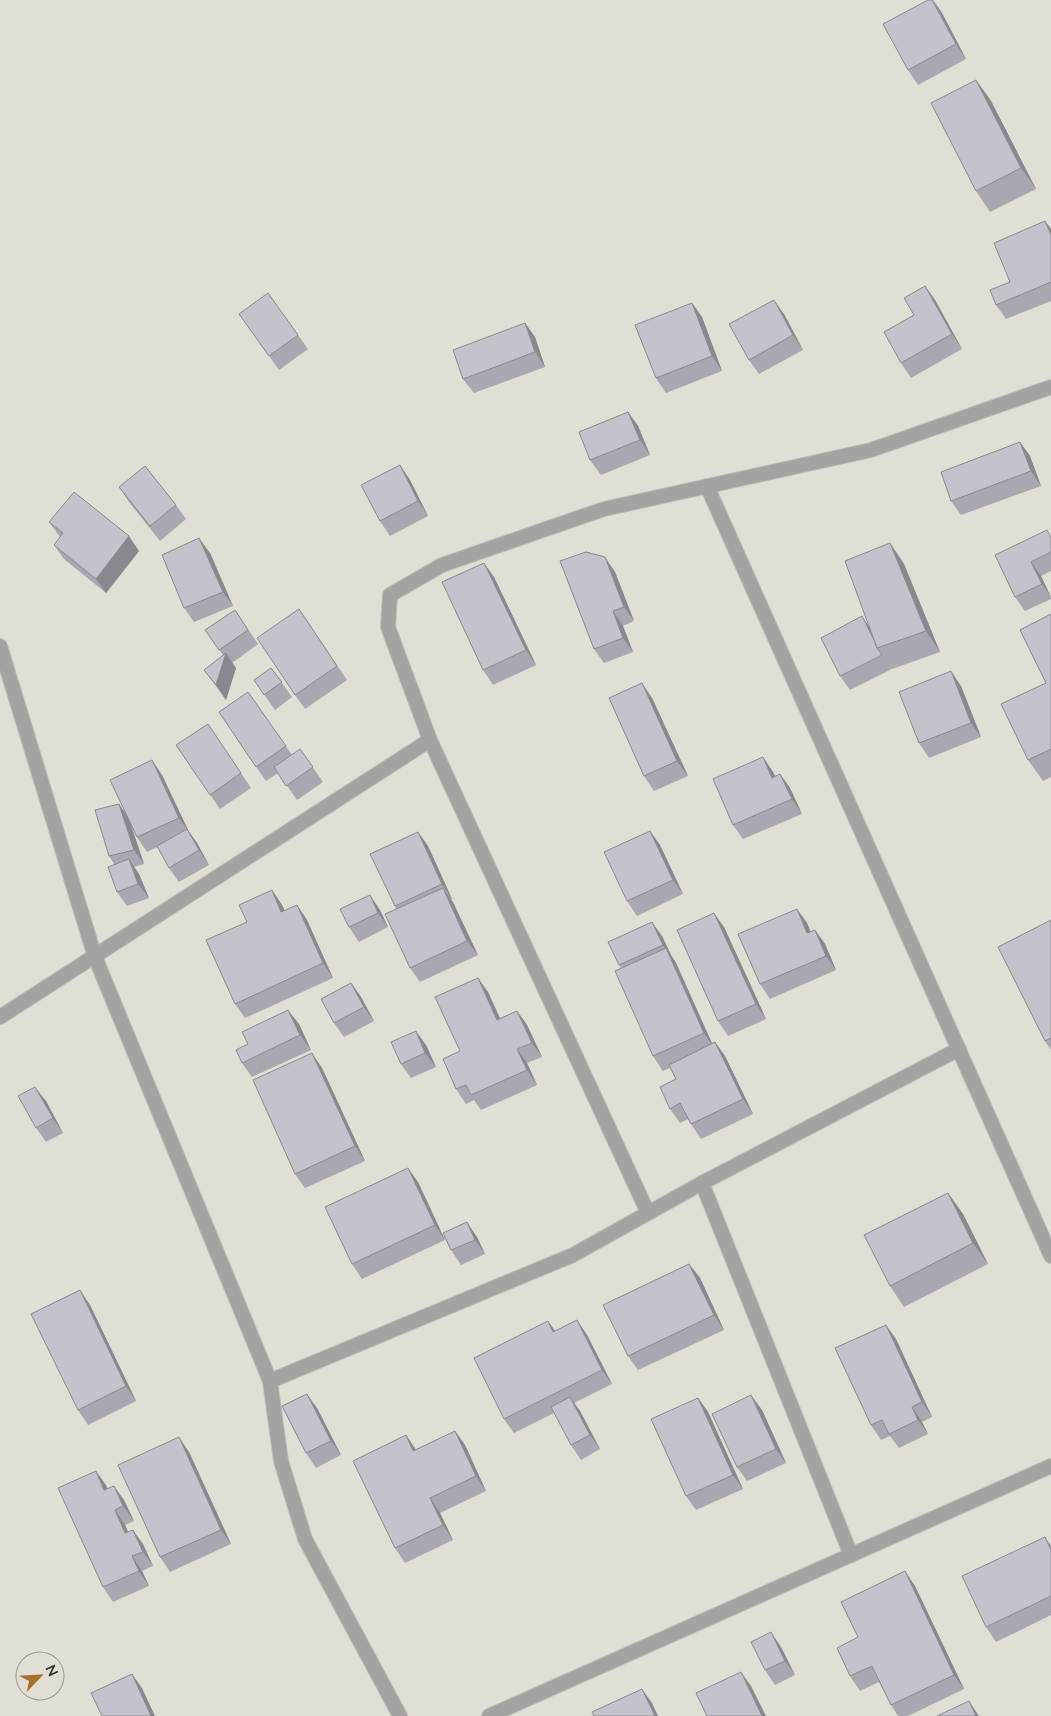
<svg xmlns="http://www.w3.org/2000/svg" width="1051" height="1716" viewBox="0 0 1051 1716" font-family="Lato,sans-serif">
<rect width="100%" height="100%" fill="#e1dfd5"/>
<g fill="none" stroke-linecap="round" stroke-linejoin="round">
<defs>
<g id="minor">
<path d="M707,486L1051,1256"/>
<path d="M0,646L95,957L270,1381L281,1461L305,1539L400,1716"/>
<path d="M0,1017L430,740"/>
<path d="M702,1183L851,1555"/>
<path d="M648,1213L430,740L388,627L390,595L442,565L604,509L871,450L1051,387"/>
<path d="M270,1381L573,1255L702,1183L959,1049"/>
<path d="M489,1716L1051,1466"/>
</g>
</defs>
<use href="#minor" stroke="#bebcb3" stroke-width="16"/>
<use href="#minor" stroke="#a7a2a2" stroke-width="14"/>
</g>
<g fill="#a9a7af">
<path d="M933,0L942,13L966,59L918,85L908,70Z"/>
<path d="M976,80L991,101L1036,189L990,212L976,191Z"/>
<path d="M1045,221L1051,229V301L1006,319L996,305Z"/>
<path d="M925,286L935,300L962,349L911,378L901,363L914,315Z"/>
<path d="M268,293L308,349L279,370L239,314Z"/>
<path d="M692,303L702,317L722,371L666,393L656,378Z"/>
<path d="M784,314L803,350L759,374L749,360Z"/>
<path d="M525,323L535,337L545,367L474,393L463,379Z"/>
<path d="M628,412L638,426L650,455L601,475L590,460Z"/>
<path d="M1020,442L1030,456L1041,486L961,515L951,501Z"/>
<path d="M400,465L410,480L428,516L390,536L380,521Z"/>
<path d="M119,487L176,505L186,519L160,541L129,502Z"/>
<path d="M49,522L139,551L106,593L64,559L54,545L60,537Z"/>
<path d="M1051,536V571L1041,576L1051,597V599L1025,611L1015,597L995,555Z"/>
<path d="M890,543L904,564L940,652L892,669L850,690L840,676L869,626Z"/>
<path d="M210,553L233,606L194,622L184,608Z"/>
<path d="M615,572L634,621L623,626L633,652L604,663L594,649Z"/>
<path d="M494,577L536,665L493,685L483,670Z"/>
<path d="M299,609L347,680L305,709L295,695Z"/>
<path d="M235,610L258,644L232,663L236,668L226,700L204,670L223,655L205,630Z"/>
<path d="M1051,614V777L1043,781L1028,760L1046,683Z"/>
<path d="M271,668L292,697L275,710L254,680Z"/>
<path d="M961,686L981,737L929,758L919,743Z"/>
<path d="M248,692L292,755L300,749L323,782L297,800L278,773L266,781L219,712Z"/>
<path d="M652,698L688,776L654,791L644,776Z"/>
<path d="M208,724L251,788L220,809L176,745Z"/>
<path d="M763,757L773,772L775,776L780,774L790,788L802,814L743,839L733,825Z"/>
<path d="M162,775L189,832L197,843L209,865L179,882L169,868L157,847L147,852L137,837L130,822L144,864L134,867L139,874L149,898L127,906L117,892L115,865L109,856L119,804L127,816Z"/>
<path d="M650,831L660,845L683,894L637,916L627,901Z"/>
<path d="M418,832L428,846L452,899L451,900L478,955L420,982L410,968L396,909L395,906Z"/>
<path d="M272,890L282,905L285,911L297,905L307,920L333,978L245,1018L235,1004L247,922Z"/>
<path d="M797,909L807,923L810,932L815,930L825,944L836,970L770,999L760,984Z"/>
<path d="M380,910L388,927L359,942L349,927Z"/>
<path d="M1051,920V1050L1045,1041Z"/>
<path d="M724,927L766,1019L728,1036L718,1021Z"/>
<path d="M662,936L671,955L676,963L712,1043L715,1042L725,1056L753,1114L701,1139L691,1124L688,1119L680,1123L670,1109L676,1079L670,1068L663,1071L653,1056L621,968L619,965Z"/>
<path d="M351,983L361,997L374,1021L344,1037L334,1023Z"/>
<path d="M488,992L500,1018L517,1011L527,1025L542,1057L527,1063L537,1085L481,1110L474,1100L466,1104L456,1089L460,1051Z"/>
<path d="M299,1024L311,1050L252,1077L242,1063L248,1044Z"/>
<path d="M426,1045L436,1067L411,1078L401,1064Z"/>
<path d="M322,1068L365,1161L305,1188L295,1174Z"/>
<path d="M46,1101L63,1133L46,1142L36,1128Z"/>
<path d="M418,1182L445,1240L362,1279L352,1264Z"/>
<path d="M948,1193L963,1214L988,1264L904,1307L890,1286Z"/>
<path d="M477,1237L485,1254L461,1265L451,1250Z"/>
<path d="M689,1264L700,1278L724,1330L638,1370L628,1356Z"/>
<path d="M90,1305L136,1401L88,1425L78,1410Z"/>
<path d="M577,1320L587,1335L612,1384L574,1403L580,1411L600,1449L581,1460L571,1445L554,1413L514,1433L504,1419L555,1331Z"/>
<path d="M896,1339L932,1417L922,1422L928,1434L899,1448L890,1436L881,1440L871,1425Z"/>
<path d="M698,1398L708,1412L743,1489L696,1510L686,1496Z"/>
<path d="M317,1408L341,1455L316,1468L306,1453Z"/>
<path d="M762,1410L786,1463L747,1481L737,1467Z"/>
<path d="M455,1431L465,1445L486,1491L440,1513L453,1540L405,1563L395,1548L406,1435L416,1450Z"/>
<path d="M189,1452L231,1544L170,1572L160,1557Z"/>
<path d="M106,1485L107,1489L124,1500L134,1521L125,1525L128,1532L143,1544L153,1566L142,1571L149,1586L113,1602L103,1587Z"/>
<path d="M1051,1546V1615L996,1642L986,1627Z"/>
<path d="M915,1586L964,1689L908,1716H898L891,1705L879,1682L860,1691L850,1676L858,1637Z"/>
<path d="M781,1647L795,1675L775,1685L765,1670Z"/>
</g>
<g fill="#8a888e">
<path d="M933,0L942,13L966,59L956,44Z"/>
<path d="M976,80L991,101L1036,189L1021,168Z"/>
<path d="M1045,221L1051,229V235Z"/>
<path d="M925,286L935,300L962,349L952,334Z"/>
<path d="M774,300L784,314L803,350L793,335Z"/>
<path d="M692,303L702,317L722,371L712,356Z"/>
<path d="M525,323L535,337L545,367L535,352Z"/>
<path d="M628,412L638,426L650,455L640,440Z"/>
<path d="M1020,442L1030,456L1041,486L1031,471Z"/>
<path d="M400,465L410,480L428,516L418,501Z"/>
<path d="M129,536L139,551L106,593L96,579Z"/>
<path d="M199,538L210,553L233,606L223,592Z"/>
<path d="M890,543L904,564L940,652L926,631Z"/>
<path d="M605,557L615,572L634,621L624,607Z"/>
<path d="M1031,562L1041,576L1051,597L1042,584Z"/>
<path d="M484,563L494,577L536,665L526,650Z"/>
<path d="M613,611L623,626L633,652L623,638Z"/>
<path d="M862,616L872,631L878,648Z"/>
<path d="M226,653L236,668L226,700L216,685Z"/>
<path d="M951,671L961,686L981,737L971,723Z"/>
<path d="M642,683L652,698L688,776L677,761Z"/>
<path d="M763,757L773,772L782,792L772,778Z"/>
<path d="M152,760L162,775L189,832L179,818Z"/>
<path d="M780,774L790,788L802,814L792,799Z"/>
<path d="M119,804L129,819L144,864L134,850Z"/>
<path d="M187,829L197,843L209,865L199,850Z"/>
<path d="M650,831L660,845L683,894L673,880Z"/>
<path d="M418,832L428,846L452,899L442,884Z"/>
<path d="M129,859L139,874L149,898L138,884Z"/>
<path d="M443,888L453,902L478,955L467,941Z"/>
<path d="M272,890L282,905L292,927L281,912Z"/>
<path d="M370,895L380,910L388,927L378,913Z"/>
<path d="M297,905L307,920L333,978L323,963Z"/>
<path d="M797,909L807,923L818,948L807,933Z"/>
<path d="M714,913L724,927L766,1019L756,1004Z"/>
<path d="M652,922L662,936L671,955L676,963L714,1048L704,1033L668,952L663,945Z"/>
<path d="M815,930L825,944L836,970L826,956Z"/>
<path d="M478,978L488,992L507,1034L497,1020Z"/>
<path d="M351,983L361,997L374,1021L364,1007Z"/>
<path d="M288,1010L299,1024L311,1050L300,1035Z"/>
<path d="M517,1011L527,1025L542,1057L532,1043Z"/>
<path d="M416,1031L426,1045L436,1067L425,1053Z"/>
<path d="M715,1042L725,1056L753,1114L743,1099Z"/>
<path d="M517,1049L527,1063L537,1085L527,1070Z"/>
<path d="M312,1053L322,1068L365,1161L355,1146Z"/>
<path d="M35,1087L46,1101L63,1133L53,1118Z"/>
<path d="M408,1168L418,1182L445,1240L435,1225Z"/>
<path d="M948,1193L963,1214L988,1264L973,1243Z"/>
<path d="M467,1222L477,1237L485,1254L475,1240Z"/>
<path d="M689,1264L700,1278L724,1330L714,1315Z"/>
<path d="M80,1290L90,1305L136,1401L126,1386Z"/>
<path d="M577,1320L587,1335L612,1384L602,1370Z"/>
<path d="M548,1321L558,1335L553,1332Z"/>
<path d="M886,1325L896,1339L932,1417L922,1402Z"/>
<path d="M307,1394L317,1408L341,1455L331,1441Z"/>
<path d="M751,1395L762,1410L786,1463L776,1449Z"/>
<path d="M570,1397L580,1411L600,1449L590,1435Z"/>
<path d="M698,1398L708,1412L743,1489L733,1475Z"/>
<path d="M912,1407L922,1422L928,1434L918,1420Z"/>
<path d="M455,1431L465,1445L486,1491L476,1476Z"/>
<path d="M406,1435L416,1450L413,1451Z"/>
<path d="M179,1437L189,1452L231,1544L221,1530Z"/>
<path d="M96,1471L106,1485L114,1505L104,1490Z"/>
<path d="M114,1486L124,1500L134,1521L123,1506Z"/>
<path d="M430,1498L440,1513L453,1540L443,1525Z"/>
<path d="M115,1510L125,1525L135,1548L125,1533Z"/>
<path d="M133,1530L143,1544L153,1566L143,1552Z"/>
<path d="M1045,1537L1051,1546V1550Z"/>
<path d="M132,1556L142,1571L149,1586L139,1571Z"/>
<path d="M905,1571L915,1586L964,1689L954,1675Z"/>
<path d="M771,1632L781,1647L795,1675L785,1661Z"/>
<path d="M741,1672L751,1686L766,1716H762Z"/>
<path d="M132,1674L142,1688L155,1716H151Z"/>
<path d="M642,1689L652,1703L658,1716H655Z"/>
<path d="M969,1701L979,1716H976Z"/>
</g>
<g fill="#c5c2cb" stroke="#8a888e">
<path d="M928,0H932L956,44L908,70L883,24Z"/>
<path d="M976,80L1021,168L976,191L931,103Z"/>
<path d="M1045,221L1051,235V282L996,305L990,290L1010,282L994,243Z"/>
<path d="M925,286L952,334L901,363L884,332L914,315L904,298Z"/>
<path d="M268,293L298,335L269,356L239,314Z"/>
<path d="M774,300L793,335L749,360L729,324Z"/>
<path d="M692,303L712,356L656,378L635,325Z"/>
<path d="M525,323L535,352L463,379L453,350Z"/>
<path d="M628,412L640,440L590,460L579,432Z"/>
<path d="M1020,442L1031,471L951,501L941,472Z"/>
<path d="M400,465L418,501L380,521L361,485Z"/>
<path d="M145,466L176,505L150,526L119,487Z"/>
<path d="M74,492L129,536L96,579L54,545L63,533L49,522Z"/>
<path d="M1047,530L1051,538V552L1031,562L1042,584L1015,597L995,555Z"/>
<path d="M199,538L223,592L184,608L162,555Z"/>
<path d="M890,543L926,631L877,648L845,561Z"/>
<path d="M586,552L605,557L624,607L613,611L623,638L594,649L560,561Z"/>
<path d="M484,563L526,650L483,670L442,582Z"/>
<path d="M299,609L337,666L295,695L257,638Z"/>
<path d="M235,610L248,630L219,650L205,630Z"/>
<path d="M1051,614V749L1028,760L1001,704L1046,683L1020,630Z"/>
<path d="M862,616L874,640L877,648L882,655L840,676L821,638Z"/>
<path d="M226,653L216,685L204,670Z"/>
<path d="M271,668L282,682L264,695L254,680Z"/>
<path d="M951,671L971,723L919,743L899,692Z"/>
<path d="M642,683L677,761L644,776L609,698Z"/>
<path d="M248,692L286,746L256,767L219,712Z"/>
<path d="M208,724L241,773L210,795L176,745Z"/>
<path d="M300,749L313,767L286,786L274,767Z"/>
<path d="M763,757L772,778L780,774L792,799L733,825L713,779Z"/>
<path d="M152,760L179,818L137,837L110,780Z"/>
<path d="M119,804L134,850L109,856L95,810Z"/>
<path d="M187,829L199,850L169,868L157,846Z"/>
<path d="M650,831L673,880L627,901L604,852Z"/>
<path d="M418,832L442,884L395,906L370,854Z"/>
<path d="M129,859L138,884L117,892L108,867Z"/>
<path d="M443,888L467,941L410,968L385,914Z"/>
<path d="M272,890L281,912L297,905L323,963L235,1004L206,940L247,922L239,905Z"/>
<path d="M370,895L378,913L349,927L340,909Z"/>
<path d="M797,909L807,933L815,930L826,956L760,984L738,934Z"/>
<path d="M714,913L756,1004L718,1021L677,930Z"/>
<path d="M1051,920V1038L1045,1041L998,947Z"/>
<path d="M652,922L663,945L619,965L608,942Z"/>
<path d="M666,948L704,1033L653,1056L615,971Z"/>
<path d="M478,978L497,1020L517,1011L532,1043L517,1049L527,1070L471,1095L466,1085L456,1089L443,1059L460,1051L435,997Z"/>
<path d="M351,983L364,1007L334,1023L321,999Z"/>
<path d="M288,1010L300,1035L242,1063L236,1050L248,1044L242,1032Z"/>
<path d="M416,1031L425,1053L401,1064L391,1042Z"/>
<path d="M715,1042L743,1099L691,1124L680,1103L670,1109L660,1087L676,1079L669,1065Z"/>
<path d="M312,1053L355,1146L295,1174L253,1080Z"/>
<path d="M35,1087L53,1118L36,1128L18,1096Z"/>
<path d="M408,1168L435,1225L352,1264L325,1207Z"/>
<path d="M948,1193L973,1243L890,1286L864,1235Z"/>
<path d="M467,1222L475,1240L451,1250L443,1233Z"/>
<path d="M689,1264L714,1315L628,1356L603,1305Z"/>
<path d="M80,1290L126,1386L78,1410L31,1314Z"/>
<path d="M577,1320L602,1370L504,1419L474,1358L548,1321L553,1332Z"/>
<path d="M886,1325L922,1402L912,1407L918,1420L889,1434L882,1420L871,1425L835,1348Z"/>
<path d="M307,1394L331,1441L306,1453L282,1406Z"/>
<path d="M751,1395L776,1449L737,1467L712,1414Z"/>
<path d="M570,1397L590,1435L571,1445L551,1407Z"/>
<path d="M698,1398L733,1475L686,1496L651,1419Z"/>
<path d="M455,1431L476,1476L430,1498L443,1525L395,1548L353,1461L406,1435L413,1451Z"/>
<path d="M179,1437L221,1530L160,1557L118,1465Z"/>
<path d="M96,1471L104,1490L114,1486L123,1506L115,1510L125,1533L133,1530L143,1552L132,1556L139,1571L103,1587L58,1488Z"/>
<path d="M1045,1537L1051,1550V1596L986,1627L962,1576Z"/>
<path d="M905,1571L954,1675L891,1705L872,1666L850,1676L837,1648L858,1637L841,1602Z"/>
<path d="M771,1632L785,1661L765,1670L751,1642Z"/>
<path d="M741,1672L762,1716H707L696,1693Z"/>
<path d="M132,1674L151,1716H102L91,1693Z"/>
<path d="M642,1689L655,1716H594L592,1712Z"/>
<path d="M969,1701L976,1716H937Z"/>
</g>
<g transform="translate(40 1676) rotate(65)"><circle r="24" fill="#e1dfd5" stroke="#9a9991"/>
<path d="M0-4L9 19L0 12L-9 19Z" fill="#a86f2e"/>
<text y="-8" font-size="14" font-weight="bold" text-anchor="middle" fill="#302f2b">N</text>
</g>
</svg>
